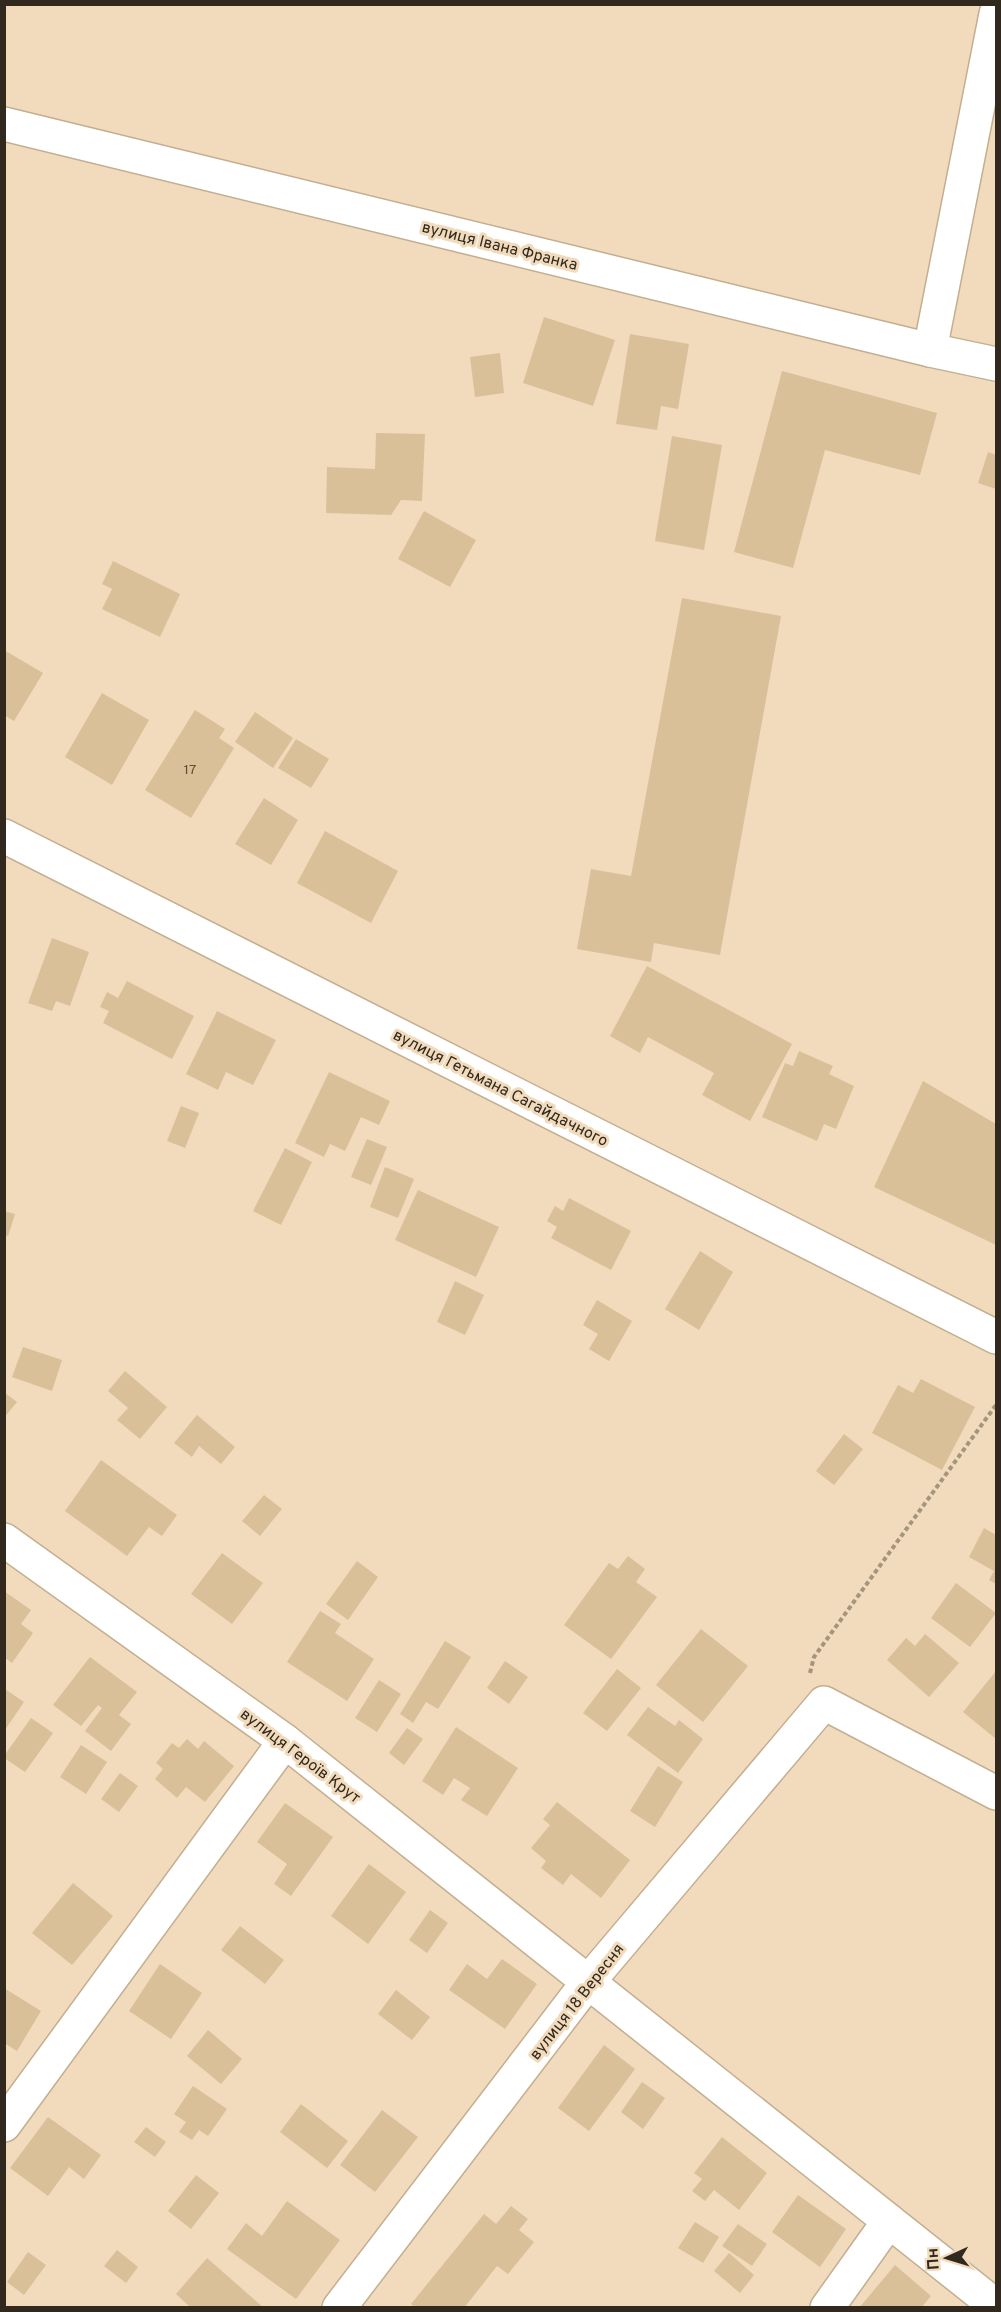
<svg xmlns="http://www.w3.org/2000/svg" width="1001" height="2312" viewBox="0 0 1001 2312" font-family="Overpass,sans-serif">
<rect width="100%" height="100%" fill="#f1dbbc"/>
<g fill="#dac099">
<path d="M544,317L615,340L593,406L523,383Z"/>
<path d="M630,334L689,344L678,409L661,406L657,430L616,424Z"/>
<path d="M500,353L504,393L475,397L470,357Z"/>
<path d="M782,371L937,413L920,475L825,450L793,568L734,552Z"/>
<path d="M376,433L425,434L422,501L401,500L391,515L326,513L327,467L375,469Z"/>
<path d="M672,436L722,445L704,550L655,541Z"/>
<path d="M988,452L996,455V489L978,483Z"/>
<path d="M424,511L476,540L450,587L398,559Z"/>
<path d="M113,561L180,594L160,637L102,609L112,589L102,584Z"/>
<path d="M682,598L781,616L720,955L654,943L651,962L577,949L591,869L631,876Z"/>
<path d="M4,650L43,673L14,721L4,715Z"/>
<path d="M102,693L149,720L112,785L65,757Z"/>
<path d="M195,710L225,729L219,738L234,748L191,818L145,790Z"/>
<path d="M255,712L293,738L273,768L235,742Z"/>
<path d="M296,739L329,759L311,788L278,768Z"/>
<path d="M264,798L298,820L271,865L235,844Z"/>
<path d="M325,831L398,871L371,923L297,883Z"/>
<path d="M52,938L89,952L70,1006L56,1001L52,1011L28,1003Z"/>
<path d="M647,966L792,1044L750,1121L702,1095L714,1073L648,1037L640,1053L610,1036Z"/>
<path d="M127,981L194,1016L172,1059L103,1023L109,1011L100,1007L107,992L118,998Z"/>
<path d="M217,1011L276,1040L253,1085L226,1072L218,1090L186,1074Z"/>
<path d="M799,1051L833,1066L829,1074L854,1086L836,1129L824,1124L817,1141L762,1117L785,1063L793,1066Z"/>
<path d="M329,1072L390,1101L379,1125L361,1117L345,1151L330,1144L324,1157L295,1143Z"/>
<path d="M923,1081L996,1124V1245L874,1187Z"/>
<path d="M181,1106L199,1113L185,1148L167,1141Z"/>
<path d="M367,1139L387,1147L371,1185L351,1177Z"/>
<path d="M285,1148L312,1162L281,1225L253,1211Z"/>
<path d="M385,1167L414,1179L398,1218L370,1207Z"/>
<path d="M418,1190L499,1227L476,1277L395,1240Z"/>
<path d="M569,1198L631,1231L611,1270L551,1238L557,1227L547,1221L555,1206L563,1211Z"/>
<path d="M4,1211L15,1214L8,1236L4,1235Z"/>
<path d="M700,1251L733,1272L699,1330L665,1309Z"/>
<path d="M455,1281L484,1295L465,1335L437,1322Z"/>
<path d="M597,1300L632,1321L609,1361L589,1349L598,1334L583,1325Z"/>
<path d="M23,1347L62,1360L52,1391L12,1377Z"/>
<path d="M125,1371L167,1407L140,1439L117,1420L128,1408L108,1391Z"/>
<path d="M921,1379L975,1407L942,1470L872,1433L898,1385L913,1393Z"/>
<path d="M4,1392L17,1402L4,1418Z"/>
<path d="M197,1415L235,1447L221,1464L199,1446L192,1457L174,1443Z"/>
<path d="M844,1434L863,1449L834,1485L816,1471Z"/>
<path d="M101,1460L177,1515L162,1536L149,1527L127,1556L65,1511Z"/>
<path d="M264,1495L282,1509L260,1536L242,1521Z"/>
<path d="M984,1528L996,1535V1584L989,1580L994,1571L969,1557Z"/>
<path d="M222,1553L263,1583L232,1624L191,1594Z"/>
<path d="M628,1556L645,1569L636,1582L657,1597L611,1659L564,1625L609,1563L618,1569Z"/>
<path d="M357,1561L378,1577L348,1620L326,1604Z"/>
<path d="M956,1583L996,1613L970,1647L931,1618Z"/>
<path d="M4,1591L31,1610L21,1624L33,1633L12,1663L4,1657Z"/>
<path d="M320,1611L341,1624L335,1633L374,1659L347,1701L287,1662Z"/>
<path d="M701,1629L748,1666L703,1722L656,1685Z"/>
<path d="M925,1634L959,1663L929,1697L887,1660L906,1638L915,1646Z"/>
<path d="M445,1641L471,1657L438,1709L426,1702L413,1723L400,1714Z"/>
<path d="M90,1657L137,1692L119,1715L131,1724L111,1751L85,1731L102,1708L98,1705L81,1726L53,1705Z"/>
<path d="M505,1661L528,1677L509,1704L487,1688Z"/>
<path d="M617,1669L641,1688L607,1731L583,1713Z"/>
<path d="M996,1671V1739L963,1712Z"/>
<path d="M379,1680L401,1694L377,1732L355,1718Z"/>
<path d="M5,1689L24,1702L5,1730Z"/>
<path d="M648,1707L675,1726L679,1720L703,1739L678,1773L627,1735Z"/>
<path d="M31,1718L53,1733L25,1772L4,1758V1756Z"/>
<path d="M456,1727L518,1768L487,1816L461,1800L470,1788L454,1778L443,1795L422,1781Z"/>
<path d="M407,1728L423,1739L404,1765L389,1753Z"/>
<path d="M187,1739L198,1749L204,1741L234,1766L205,1802L186,1787L177,1798L155,1779L163,1769L156,1763L172,1743L179,1748Z"/>
<path d="M81,1745L107,1762L86,1794L60,1777Z"/>
<path d="M658,1766L683,1782L655,1827L630,1811Z"/>
<path d="M120,1773L138,1786L119,1812L101,1799Z"/>
<path d="M557,1802L630,1860L601,1898L571,1874L563,1885L541,1868L546,1861L531,1848L550,1825L543,1819Z"/>
<path d="M285,1803L333,1837L291,1896L274,1884L287,1864L257,1842Z"/>
<path d="M369,1864L406,1892L368,1944L331,1916Z"/>
<path d="M73,1883L113,1916L72,1965L32,1933Z"/>
<path d="M430,1910L448,1923L427,1953L409,1940Z"/>
<path d="M240,1926L284,1960L265,1984L221,1950Z"/>
<path d="M502,1959L537,1984L505,2029L449,1990L467,1964L487,1979Z"/>
<path d="M160,1964L202,1993L171,2039L129,2011Z"/>
<path d="M4,1988L41,2011L17,2051L4,2043Z"/>
<path d="M396,1990L430,2017L412,2040L378,2014Z"/>
<path d="M208,2030L242,2059L221,2084L187,2056Z"/>
<path d="M604,2045L635,2069L589,2131L558,2108Z"/>
<path d="M642,2082L665,2098L643,2129L621,2112Z"/>
<path d="M193,2086L227,2109L208,2136L199,2130L192,2140L179,2132L186,2122L174,2114Z"/>
<path d="M301,2104L348,2141L327,2168L280,2132Z"/>
<path d="M382,2110L418,2137L375,2192L340,2165Z"/>
<path d="M48,2117L101,2155L84,2179L69,2167L48,2196L10,2168Z"/>
<path d="M146,2127L166,2142L155,2157L134,2142Z"/>
<path d="M722,2137L767,2173L739,2210L714,2190L705,2201L692,2191L702,2179L694,2173Z"/>
<path d="M196,2175L219,2193L191,2229L168,2211Z"/>
<path d="M798,2195L846,2229L820,2267L772,2232Z"/>
<path d="M287,2201L340,2240L296,2299L227,2249L246,2223L262,2236Z"/>
<path d="M511,2206L528,2219L519,2230L534,2242L508,2274L497,2266L464,2308H416L411,2304L484,2214L496,2224Z"/>
<path d="M695,2222L719,2237L703,2263L678,2248Z"/>
<path d="M738,2224L767,2244L752,2266L722,2246Z"/>
<path d="M117,2250L138,2267L126,2283L104,2266Z"/>
<path d="M28,2252L46,2265L24,2295L7,2282Z"/>
<path d="M729,2253L754,2275L740,2293L714,2271Z"/>
<path d="M207,2258L264,2308H191L176,2294Z"/>
<path d="M895,2265L931,2296L921,2308H859Z"/>
</g>
<g fill="none" stroke-linecap="round" stroke-linejoin="round">
<defs>
<g id="minor">
<path d="M4,124L930,350L996,364"/>
<path d="M930,350L996,14"/>
<path d="M4,1540L285,1741L996,2306"/>
<path d="M4,2125L285,1741"/>
<path d="M339,2308L588,1982L824,1703L996,1793"/>
<path d="M827,2308L889,2221"/>
</g>
<path id="secondary" d="M4,836L996,1337"/>
</defs>
<use href="#minor" stroke="#c3ae90" stroke-width="36"/>
<use href="#secondary" stroke="#c3ae90" stroke-width="36"/>
<path stroke="#a5957d" stroke-width="4" stroke-dasharray="4.5 3" stroke-linecap="butt" d="M810,1673L814,1657L996,1405"/>
<use href="#minor" stroke="#fff" stroke-width="33"/>
<use href="#secondary" stroke="#fff" stroke-width="33"/>
</g>
<g text-anchor="middle" stroke-width="6" stroke-linejoin="round" paint-order="stroke">
<g font-size="14" fill="#5b4f3c">
<text x="190" y="774">17</text>
</g>
<g font-size="16" fill="#31291d" stroke="#f1dbbc">
<text transform="translate(500 245) rotate(14)" y="6">вулиця Івана Франка</text>
<text transform="translate(501 1087) rotate(27)" y="6">вулиця Гетьмана Сагайдачного</text>
<text transform="translate(301 1755) rotate(37)" y="6">вулиця Героїв Крут</text>
<text transform="translate(576 2001) rotate(-52)" y="6">вулиця 18 Вересня</text>
</g>
</g>
<rect width="1001" height="2312" fill="none" stroke="#31291d" stroke-width="12"/>
<g transform="translate(947 2258) rotate(266)" stroke="#f1dbbc" stroke-width="4.5" paint-order="stroke">
<path d="M0-4.5L10 22L0 15L-10 22Z" fill="#31291d"/>
<text y="-9" font-size="16" font-weight="bold" text-anchor="middle" fill="#31291d">Пн</text>
</g>
</svg>
